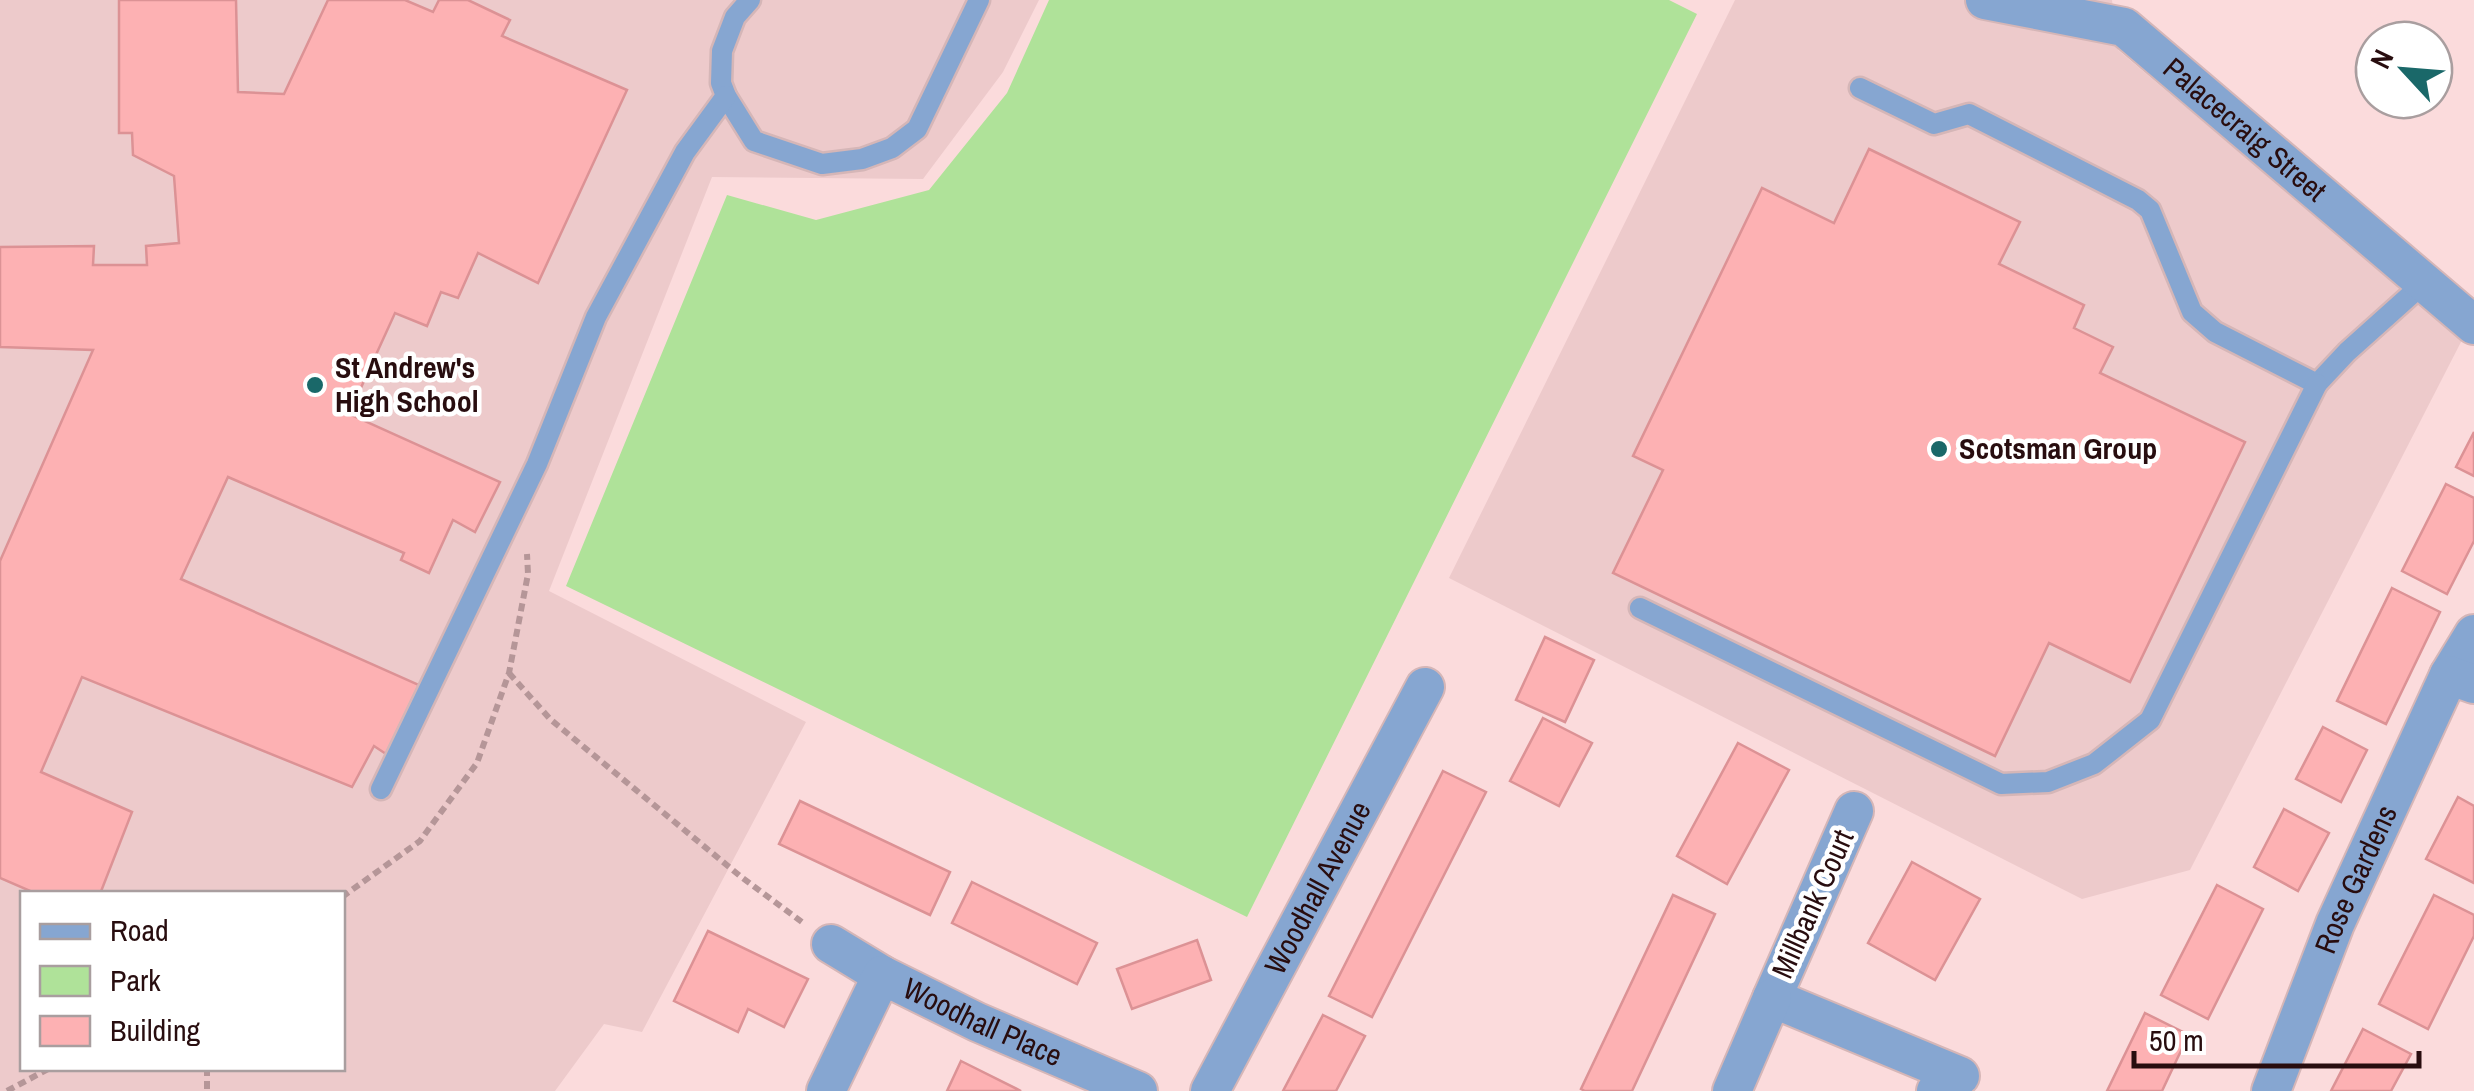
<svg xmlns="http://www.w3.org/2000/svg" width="2474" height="1091" viewBox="0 0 2474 1091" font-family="'Archivo Narrow',sans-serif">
<rect width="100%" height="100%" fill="#fbdbdc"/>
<g fill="#edcacb" fill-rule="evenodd">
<path d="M0,0H1039L1003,72L923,179L712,177L549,591L806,722L642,1032L604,1024L555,1091H0ZM22,894H342V1068H22Z"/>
<path d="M1735,0H2112L2118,50L2462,340L2190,870L2082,899L1449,578Z"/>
</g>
<path fill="#afe299" d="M1049,0H1669L1697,14L1247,917L566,586L727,195L816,220L929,190L1007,93Z"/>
<g fill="#fdb1b3" stroke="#dc9295" stroke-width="2.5">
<path d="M119,0H236L238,92L284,94L328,0H405L433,12L439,0H468L510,20L502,36L627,90L538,283L478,253L458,298L441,292L427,326L395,313L349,414L500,482L475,532L453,520L429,573L401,560L404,553L228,477L181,579L419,685L386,754L374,746L352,787L82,677L41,772L132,812L100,894H37L0,878V561L93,350L0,347V247L94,246L93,265H147L146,246L179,243L174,176L133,155L132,133H119Z"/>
<path d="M1869,149L2020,222L1999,264L2084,305L2074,328L2113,347L2100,373L2245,442L2130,682L2049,643L1995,756L1613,573L1663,470L1633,456L1762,188L1834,223Z"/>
<path d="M2474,432V476L2456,467Z"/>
<path d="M2446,484L2474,498V541L2447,594L2402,571Z"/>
<path d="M2392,588L2440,612L2386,724L2337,701Z"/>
<path d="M1545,637L1594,660L1565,722L1516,700Z"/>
<path d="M1543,718L1592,743L1559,806L1510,781Z"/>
<path d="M2323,727L2367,750L2341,802L2296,779Z"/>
<path d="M1738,743L1789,770L1727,884L1677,856Z"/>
<path d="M1443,771L1486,792L1372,1017L1329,996Z"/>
<path d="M2458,797L2474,806V883L2426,859Z"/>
<path d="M800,801L950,872L930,915L779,844Z"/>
<path d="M2284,809L2329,833L2298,891L2254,867Z"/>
<path d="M1912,862L1980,899L1935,980L1868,943Z"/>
<path d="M972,882L1097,943L1077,984L952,923Z"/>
<path d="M2217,885L2263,909L2208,1019L2161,995Z"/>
<path d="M1673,895L1715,914L1632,1091H1585L1581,1089Z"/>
<path d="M2434,895L2474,915V936L2428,1029L2379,1004Z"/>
<path d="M708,931L808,979L784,1027L748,1009L738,1032L674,1001Z"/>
<path d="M1197,940L1211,980L1132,1009L1117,969Z"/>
<path d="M2145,1013L2189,1035L2178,1057L2162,1091H2107Z"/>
<path d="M1323,1015L1365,1036L1336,1091H1283Z"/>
<path d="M2363,1029L2411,1054L2391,1091H2331Z"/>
<path d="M961,1061L1021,1091H947Z"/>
</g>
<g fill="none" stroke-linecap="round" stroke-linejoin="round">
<defs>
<g id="lane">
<path d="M750,0L735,17L722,51L721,83L726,96L754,141L822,164L862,159L892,148L917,129L979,0"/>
<path d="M1860,88L1934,124L1969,114L2138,200L2150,210L2192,312L2215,332L2317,384L2347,352L2424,283"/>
<path d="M1640,608L2001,784L2048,782L2094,764L2150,720L2317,384"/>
<path d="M381,789L537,464L596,317L685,152L726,96"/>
</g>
<g id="street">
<path id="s1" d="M1985,0L2124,27L2474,325"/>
<path d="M2449,675L2474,634"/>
<path d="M1854,811L1772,998L1960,1076L1936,1091"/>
<path d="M831,944L882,975"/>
<path id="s2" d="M826,1091L882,975L977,1022L1138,1091"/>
<path id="s3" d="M1210,1091L1425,687"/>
<path d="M1732,1091L1772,998"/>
<path id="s4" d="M2271,1091L2335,924L2449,675L2474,684"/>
</g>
</defs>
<use href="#lane" stroke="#d5b6b7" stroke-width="25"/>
<use href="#street" stroke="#d5b6b7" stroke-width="42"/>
<g stroke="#b59698" stroke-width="6" stroke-dasharray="8 5" stroke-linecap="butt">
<path d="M509,673L550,719L740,876L802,922"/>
<path d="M342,897L420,841L477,763L509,673L528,574L527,554"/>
<path d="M207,1068V1091"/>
<path d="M7,1091L50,1068"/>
</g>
<use href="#lane" stroke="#86a6d1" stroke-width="20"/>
<use href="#street" stroke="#86a6d1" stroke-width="38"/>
</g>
<g fill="#1a6869" stroke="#fff" stroke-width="4">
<circle cx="315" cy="385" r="10"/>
<circle cx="1939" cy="449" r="10"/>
</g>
<g text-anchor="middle" stroke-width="9" stroke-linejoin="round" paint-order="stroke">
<g font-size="30" fill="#280d0f" stroke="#fff">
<text dy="10" stroke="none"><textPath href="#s1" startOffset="300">Palacecraig Street</textPath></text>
<text dy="10" stroke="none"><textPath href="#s4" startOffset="228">Rose Gardens</textPath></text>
<text dy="10" stroke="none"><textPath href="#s3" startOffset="230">Woodhall Avenue</textPath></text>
<text transform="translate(1813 904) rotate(-66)" y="10">Millbank Court</text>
<text dy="10" stroke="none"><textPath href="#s2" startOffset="240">Woodhall Place</textPath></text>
</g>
<g font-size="30" font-weight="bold" fill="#280d0f" stroke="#fff" text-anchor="start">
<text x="335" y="378">St Andrew's<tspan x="335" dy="34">High School</tspan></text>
<text x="1959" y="459">Scotsman Group</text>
</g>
</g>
<rect x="20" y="891" width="325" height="180" fill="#ffffff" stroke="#a99e9f" stroke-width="2.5"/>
<rect x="40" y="924" width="50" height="15" fill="#86a6d1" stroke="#a99e9f" stroke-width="2.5"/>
<text x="110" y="941" font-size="30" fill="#280d0f">Road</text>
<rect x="40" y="966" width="50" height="30" fill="#afe299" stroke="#a99e9f" stroke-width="2.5"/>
<text x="110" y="991" font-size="30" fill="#280d0f">Park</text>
<rect x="40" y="1016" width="50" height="30" fill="#fdb1b3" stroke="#a99e9f" stroke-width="2.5"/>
<text x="110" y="1041" font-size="30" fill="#280d0f">Building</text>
<g transform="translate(2404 70) rotate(296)"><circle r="48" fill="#ffffff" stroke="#a99e9f" stroke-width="2.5"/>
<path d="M0-8L18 38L0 25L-18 38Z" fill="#1a6869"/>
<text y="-15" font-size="28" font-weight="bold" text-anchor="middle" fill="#280d0f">N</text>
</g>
<path d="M2134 1051v15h285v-15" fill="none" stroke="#280d0f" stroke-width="5"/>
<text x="2149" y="1051" font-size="30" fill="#280d0f" stroke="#ffffff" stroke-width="8" paint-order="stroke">50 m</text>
</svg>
